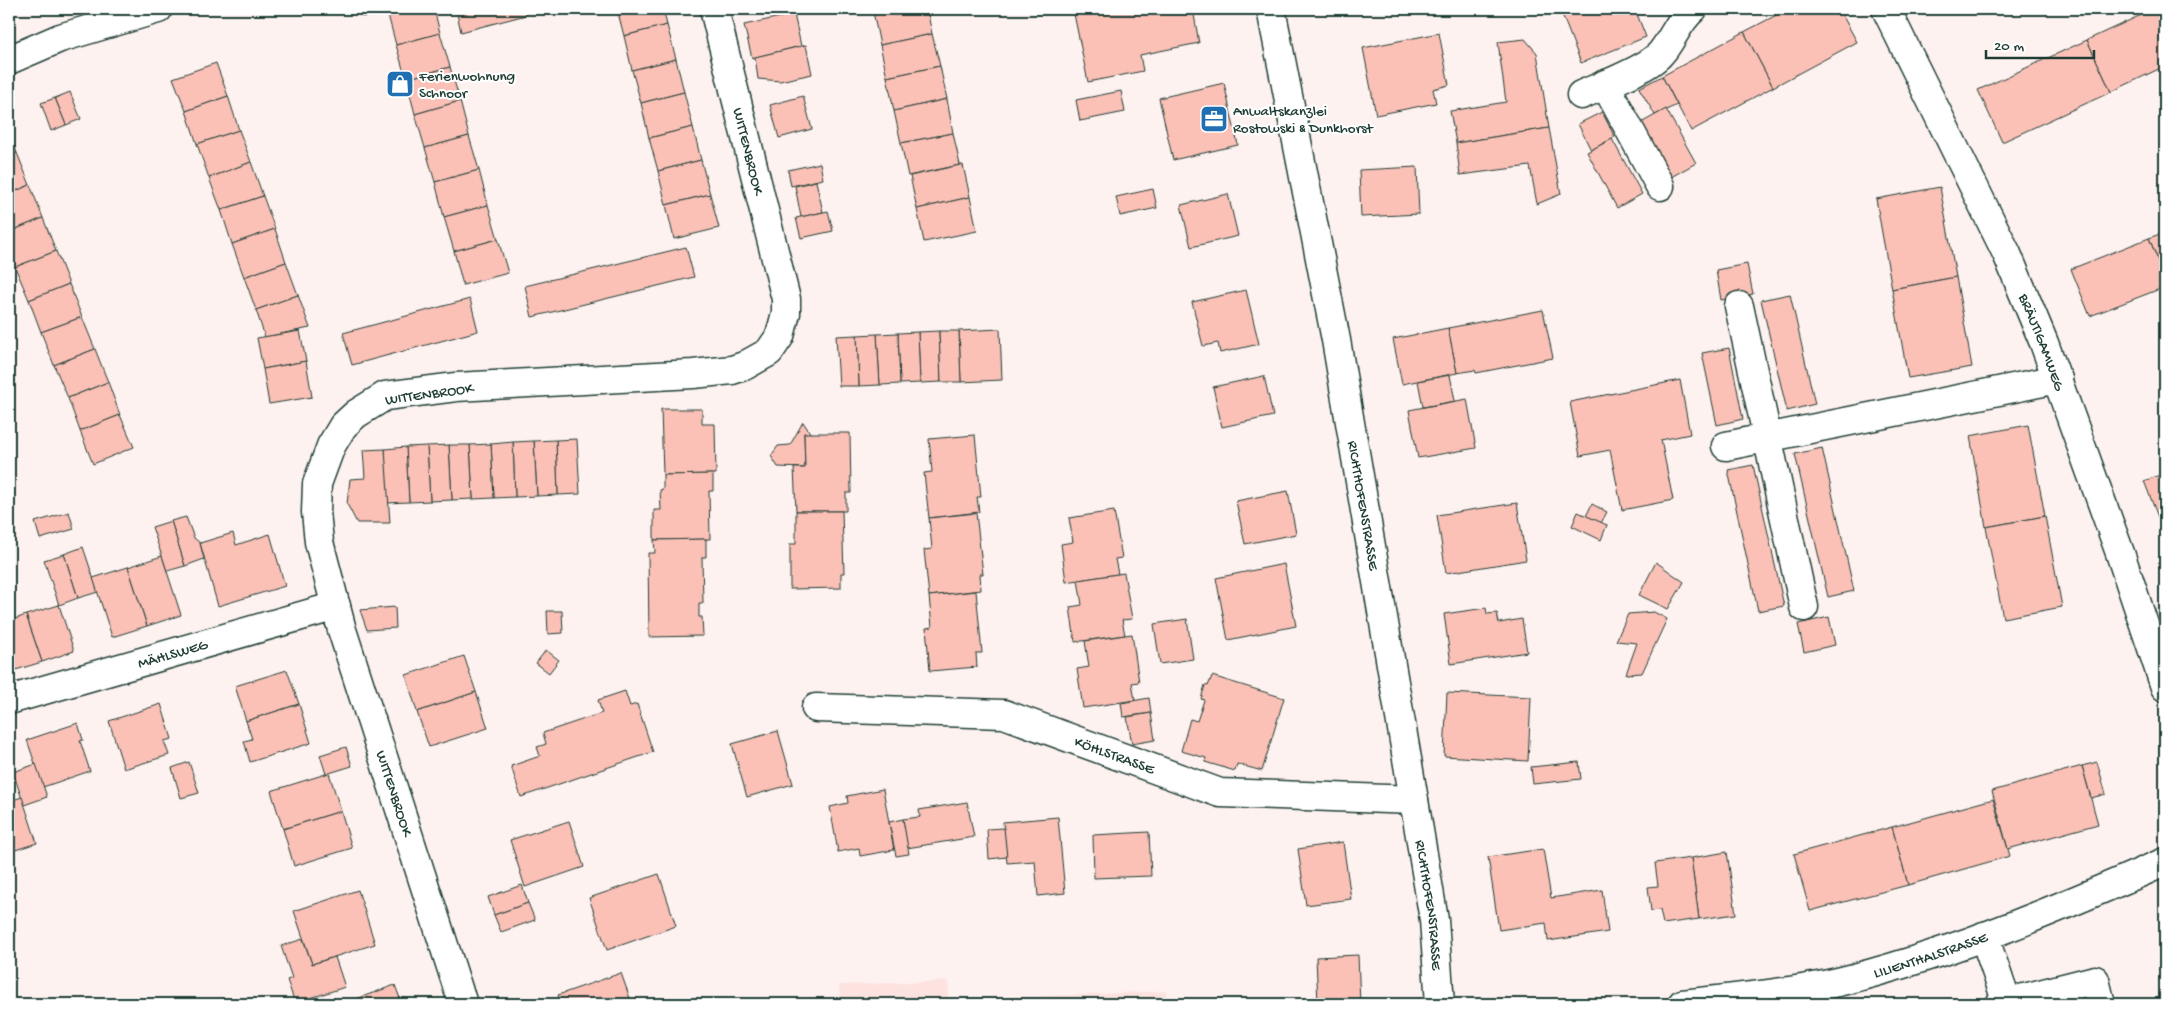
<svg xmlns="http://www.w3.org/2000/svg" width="2174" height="1013" viewBox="0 0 2174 1013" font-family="'Gochi Hand',sans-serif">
<rect width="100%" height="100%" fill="#fef2f0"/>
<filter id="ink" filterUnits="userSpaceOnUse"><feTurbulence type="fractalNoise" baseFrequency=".02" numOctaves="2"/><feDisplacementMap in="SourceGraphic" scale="10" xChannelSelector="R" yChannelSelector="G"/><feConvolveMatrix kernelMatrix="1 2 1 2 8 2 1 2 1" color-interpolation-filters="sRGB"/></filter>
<g filter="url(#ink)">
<path fill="#fde3df" d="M949,981L948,1000L1166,991V1004H841L839,985Z"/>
<g fill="#fbc0b6" stroke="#1f3d34">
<path d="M360,9H434L440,33L396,45L387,11L362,17Z"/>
<path d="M456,9H524L526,15L461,32Z"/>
<path d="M617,9H663L667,25L624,36Z"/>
<path d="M887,9H927L932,34L880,45L873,12Z"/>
<path d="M1073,9H1193L1199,43L1140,55L1143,71L1088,82Z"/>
<path d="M1560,9H1635L1646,37L1581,63Z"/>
<path d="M1788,9H1839L1857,42L1773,87L1744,32Z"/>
<path d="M2154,9H2165V66L2111,92L2087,40Z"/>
<path d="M794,14L801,46L752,58L744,25Z"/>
<path d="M667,25L676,59L632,70L624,36Z"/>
<path d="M1744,32L1773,87L1691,131L1662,76Z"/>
<path d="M440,33L450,67L406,79L396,45Z"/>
<path d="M1439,33L1449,85L1433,89L1436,103L1376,115L1363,48Z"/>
<path d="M932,34L940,66L887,77L880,45Z"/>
<path d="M1525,39L1537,53L1549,128L1456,143L1450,111L1506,102L1498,42Z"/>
<path d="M2087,40L2111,92L2002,142L1978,90Z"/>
<path d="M806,45L812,74L780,81L758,79L755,57Z"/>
<path d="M676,59L684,92L641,103L632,70Z"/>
<path d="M216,63L228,96L186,111L173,78Z"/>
<path d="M940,66L947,99L894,111L887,77Z"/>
<path d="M450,67L460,101L415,114L406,79Z"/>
<path d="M1662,76L1677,105L1655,115L1639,88Z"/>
<path d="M1224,83L1238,145L1173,160L1159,98Z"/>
<path d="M1121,91L1125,112L1080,121L1076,100Z"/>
<path d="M70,92L81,119L66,125L55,98Z"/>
<path d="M684,92L693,127L649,138L641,103Z"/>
<path d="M228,96L239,130L197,144L186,111Z"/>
<path d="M803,96L812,129L779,138L770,105Z"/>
<path d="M55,98L66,125L51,131L41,103Z"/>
<path d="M947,99L953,133L901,143L894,111Z"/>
<path d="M460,101L469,136L425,148L415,114Z"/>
<path d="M1666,109L1696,163L1671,177L1641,123Z"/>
<path d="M1602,112L1615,137L1591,150L1578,124Z"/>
<path d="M693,127L701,160L658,171L649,138Z"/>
<path d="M1549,128L1561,194L1537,204L1530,166L1460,175L1456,143Z"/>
<path d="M239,130L251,162L209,178L197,144Z"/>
<path d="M9,132L17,153L9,156Z"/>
<path d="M953,133L960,165L908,176L901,143Z"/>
<path d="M469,136L479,170L435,182L425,148Z"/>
<path d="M1612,139L1642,194L1617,208L1587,152Z"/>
<path d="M17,153L30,185L9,194V156Z"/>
<path d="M701,160L710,194L666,205L658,171Z"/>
<path d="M251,162L263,196L221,210L209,178Z"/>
<path d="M820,163L823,179L791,186L788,170Z"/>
<path d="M960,165H963L970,197L917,209L910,176Z"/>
<path d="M1417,167L1419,214L1361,217L1359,170Z"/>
<path d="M479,170L488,205L444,217L435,182Z"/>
<path d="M816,181L823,212L801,217L795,186Z"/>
<path d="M30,185L43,218L9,232V194Z"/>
<path d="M1940,187L1956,277L1892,289L1876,199Z"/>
<path d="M1153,189L1157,208L1120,216L1116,197Z"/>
<path d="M710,194L719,228L674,239L666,205Z"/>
<path d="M1228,194L1238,236L1191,247L1181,205Z"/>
<path d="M263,196L275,229L232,244L221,210Z"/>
<path d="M970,197L977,231L924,242L917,209Z"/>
<path d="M488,205L498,239L454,251L444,217Z"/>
<path d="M828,211L833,231L801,238L796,218Z"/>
<path d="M43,218L56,251L15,267L9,250V232Z"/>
<path d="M275,229L286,262L244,277L232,244Z"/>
<path d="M2165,232V278L2149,238Z"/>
<path d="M2149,238L2165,278V287L2090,316L2071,269Z"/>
<path d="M498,239L508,273L463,285L454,251Z"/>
<path d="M686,247L694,277L532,317L525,286Z"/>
<path d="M56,251L69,284L29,300L15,267Z"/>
<path d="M286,262L298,295L256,310L244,277Z"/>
<path d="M1747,264L1753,294L1721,300L1716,270Z"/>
<path d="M1956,277L1972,367L1908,378L1892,289Z"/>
<path d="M69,284L82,317L41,332L29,300Z"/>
<path d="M1246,290L1259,344L1220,353L1218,343L1203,346L1192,302Z"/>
<path d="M1790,294L1815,404L1787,411L1761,300Z"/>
<path d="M298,295L310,328L265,337L256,310Z"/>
<path d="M470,299L478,331L352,365L343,333Z"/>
<path d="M1543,310L1553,358L1476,373L1475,370L1457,373L1448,328Z"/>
<path d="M82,317L95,349L54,365L41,332Z"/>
<path d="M1448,328L1457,373L1402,384L1393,339Z"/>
<path d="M1000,329L1002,380L961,382L959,331Z"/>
<path d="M300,331L306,361L263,369L257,338Z"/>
<path d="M939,331L941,382L920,383L918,332Z"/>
<path d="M939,331H959L961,382H941Z"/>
<path d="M918,332L920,383L900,384L898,333Z"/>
<path d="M898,333L900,384L880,385L877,334Z"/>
<path d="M877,334L880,385L859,386L857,335Z"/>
<path d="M857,335L859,386H839L836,336Z"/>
<path d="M1729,348L1743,419L1717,425L1702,353Z"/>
<path d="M95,349L108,382L68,398L54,365Z"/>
<path d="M306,361L312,397L269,404L263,369Z"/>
<path d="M1450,375L1455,401L1423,407L1418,381Z"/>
<path d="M1264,376L1273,416L1222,427L1213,387Z"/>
<path d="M1680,380L1690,434L1661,440L1673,500L1622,510L1610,450L1580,456L1570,402Z"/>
<path d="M108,382L120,415L80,431L68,398Z"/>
<path d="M1467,399L1476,448L1418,458L1409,410Z"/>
<path d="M661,409H702V424H715L716,474L663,475Z"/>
<path d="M120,415L134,447L93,464L80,431Z"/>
<path d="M803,422L811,434L804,433L805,468L778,467L771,456L778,446L790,445Z"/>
<path d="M2028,425L2045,516L1986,527L1970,436Z"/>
<path d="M804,433H850L851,493H846V511H796L794,468H805Z"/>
<path d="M975,435L981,497H977L979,512L929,518L924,473L932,472L929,439Z"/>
<path d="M577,439L580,494L558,495L556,440Z"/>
<path d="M556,440L558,495L537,496L534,441Z"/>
<path d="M534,441L537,496L515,497L513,442Z"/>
<path d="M513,442L515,497L494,498L491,444Z"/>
<path d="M491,444L494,498L473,499L470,445Z"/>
<path d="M449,445H470L473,499L452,500Z"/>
<path d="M449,445L452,500L430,501L427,446Z"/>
<path d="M427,446L430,501L409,502L406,447Z"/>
<path d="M406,447L409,502L387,503L385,449Z"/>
<path d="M1822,448L1854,591L1828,597L1795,454Z"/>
<path d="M385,449L390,523H357L347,504L350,479L365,478L363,450Z"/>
<path d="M1753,465L1784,606L1758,611L1728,470Z"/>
<path d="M2165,473V535L2144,481Z"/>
<path d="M713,474V491H709L710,539L654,540V510H661L660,490L663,489V475Z"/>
<path d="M1288,491L1296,534L1245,544L1236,501Z"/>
<path d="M1517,503L1526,560L1446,573L1437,515Z"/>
<path d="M1592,504L1607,512L1601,523L1586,516Z"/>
<path d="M796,511H842L844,573H841V588L790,589V544H796Z"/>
<path d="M1114,511L1122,558L1115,559L1118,574L1066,582L1061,544L1073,542L1069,518Z"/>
<path d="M69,512L74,529L40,539L35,522Z"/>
<path d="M1578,512L1607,525L1601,540L1572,526Z"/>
<path d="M976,513L983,574H980L981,590L929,596L924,550L932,549L929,518Z"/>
<path d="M2045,516L2062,607L2003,618L1986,527Z"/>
<path d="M186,517L194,538L200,543L204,559L185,566L171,521Z"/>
<path d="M171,521L185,566L167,571L152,527Z"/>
<path d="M233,533L236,545L270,534L285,586L218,606L200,543Z"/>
<path d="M706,539V557H702L703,603H699V617H702L703,636L649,637L648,553H655L654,540Z"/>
<path d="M83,547L98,592L78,598L64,554Z"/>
<path d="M64,554L78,598L59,605L44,560Z"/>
<path d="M162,556L181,615L147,626L128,567Z"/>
<path d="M1656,562L1684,582L1668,609L1639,595Z"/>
<path d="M1284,564L1296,626L1228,640L1216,578Z"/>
<path d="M128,567L147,626L112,637L93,578Z"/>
<path d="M1124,573L1132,619L1122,620L1125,635L1075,642L1070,607L1082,605L1078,580Z"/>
<path d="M976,591L982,653H976L977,667L930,671L926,628L932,627L929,596Z"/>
<path d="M59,605L74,651L42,662L26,615Z"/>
<path d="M395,607L396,628L367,630L360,610Z"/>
<path d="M1486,608L1487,614L1497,613L1499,623L1522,619L1527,652L1451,664L1444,614Z"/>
<path d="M547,611H562L563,633L548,634Z"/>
<path d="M1654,612L1667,619L1642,673L1626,674L1637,643L1616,641L1628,614Z"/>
<path d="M26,615L42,662L9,672V621Z"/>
<path d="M1829,617L1835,645L1804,652L1798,624Z"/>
<path d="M1187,619L1193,659L1160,664L1154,624Z"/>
<path d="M1132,634L1139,682L1132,683L1135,700L1083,708L1077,669L1089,667L1085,641Z"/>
<path d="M546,650L559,660L549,673L536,663Z"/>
<path d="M464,656L476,692L417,712L406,675Z"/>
<path d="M287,670L299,704L246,721L235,686Z"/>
<path d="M1212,676L1284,698L1262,771L1237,764L1235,771L1205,762L1206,758L1181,751L1190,719L1197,721L1204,700L1201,699L1205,685L1208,686Z"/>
<path d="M625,691L630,706L637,704L653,752L521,797L511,766L540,756L537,747L546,744L543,733L602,713L598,700Z"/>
<path d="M476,692L488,728L429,747L417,712Z"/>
<path d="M1447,693L1531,697L1528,761L1444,756Z"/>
<path d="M1149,698L1151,713L1123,717L1121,703Z"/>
<path d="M161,704L172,739L164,741L169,755L124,769L109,721Z"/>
<path d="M299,704L311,743L250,762L244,741L252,739L246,721Z"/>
<path d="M1151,713L1155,740L1132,744L1127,717Z"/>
<path d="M78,723L83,740L80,741L90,771L43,787L27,740Z"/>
<path d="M778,731L793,784L747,797L732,744Z"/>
<path d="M346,747L352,766L326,774L320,755Z"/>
<path d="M189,762L199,793L181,798L172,768Z"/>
<path d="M1579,762L1581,779L1533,784L1531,767Z"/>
<path d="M2097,762L2106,794L2091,798L2082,766Z"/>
<path d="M36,764L47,797L24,805L13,772Z"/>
<path d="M2082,766L2098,824L2008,849L1992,791Z"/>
<path d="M329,773L341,811L283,829L271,791Z"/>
<path d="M883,789L894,850L860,856L859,848L838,852L830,807L848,803L847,796Z"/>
<path d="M22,797L37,843L9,852V801Z"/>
<path d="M1993,799L2010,856L1908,885L1892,827Z"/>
<path d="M967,802L974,837L907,848L903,819L920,817L919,810Z"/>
<path d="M341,811L352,848L294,866L283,829Z"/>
<path d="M1058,817L1065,893L1038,896L1035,861L1007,863L1003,822Z"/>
<path d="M903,819L909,854L896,856L889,822Z"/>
<path d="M569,821L584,867L525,887L510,840Z"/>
<path d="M1892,827L1908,885L1810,911L1794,854Z"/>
<path d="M1004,828L1007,857L989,859L987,829Z"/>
<path d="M1149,832L1151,876L1094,878L1093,835Z"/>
<path d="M1343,842L1351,899L1306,905L1298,849Z"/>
<path d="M1543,849L1551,898L1602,890L1608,932L1548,941L1546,923L1499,930L1488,857Z"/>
<path d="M1727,852L1736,914L1699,919L1691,858Z"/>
<path d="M1691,858L1699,919L1663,924L1660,910L1651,911L1648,887L1658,886L1655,863Z"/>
<path d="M659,874L676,926L607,950L589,898Z"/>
<path d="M522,885L528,903L494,915L488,897Z"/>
<path d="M358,890L375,944L312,964L294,911Z"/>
<path d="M528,903L535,920L501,932L494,915Z"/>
<path d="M303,939L312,964L335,957L345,987L295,1003L287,980L292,978L281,946Z"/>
<path d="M1358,955L1360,1004H1318L1316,957Z"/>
<path d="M621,973L632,1004H561L558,995Z"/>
<path d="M395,985L402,1004H346L345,1003Z"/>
</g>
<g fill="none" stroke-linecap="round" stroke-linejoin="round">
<defs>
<g id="minor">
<path id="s1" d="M1271,9L1336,340L1414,800L1434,920L1440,1004"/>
<path id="s2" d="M1886,9L2007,254L2044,343L2120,553L2165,687"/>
<path d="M9,60L60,38L158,9"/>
<path d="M1605,84L1660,186"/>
<path d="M1581,95C1601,86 1648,69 1661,53C1673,39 1679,20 1693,9"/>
<path d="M1739,306L1804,607"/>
<path d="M1726,446L2058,379"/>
<path id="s3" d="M9,700L336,606"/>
<path id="s4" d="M816,708L1004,714L1220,793L1414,800"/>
<path d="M1984,936L2007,1003"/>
<path d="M463,1004L342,630L319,542L316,512L317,484L331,446L343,426L356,414L385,396L456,387L693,374L732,370L744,366L769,352L780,336L786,313V299L714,9"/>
<path id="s5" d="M1682,1004C1739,997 1798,993 1854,978C1961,950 2064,906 2165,862"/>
<path d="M2000,1004L2095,980L2101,1004"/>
</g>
</defs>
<use href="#minor" stroke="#1f3d34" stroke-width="31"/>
<use href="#minor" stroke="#fff" stroke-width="28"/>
</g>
</g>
<defs>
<symbol id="shop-square" viewBox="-11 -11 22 22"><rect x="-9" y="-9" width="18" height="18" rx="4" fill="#1f6fb2" stroke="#fff"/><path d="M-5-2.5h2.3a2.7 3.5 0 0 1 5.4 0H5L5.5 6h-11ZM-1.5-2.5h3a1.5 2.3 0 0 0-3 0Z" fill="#fff"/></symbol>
<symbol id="office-square" viewBox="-11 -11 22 22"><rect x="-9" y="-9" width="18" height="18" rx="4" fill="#1f6fb2" stroke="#fff"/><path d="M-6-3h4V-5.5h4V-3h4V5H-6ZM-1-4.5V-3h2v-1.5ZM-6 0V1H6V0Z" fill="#fff"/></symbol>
</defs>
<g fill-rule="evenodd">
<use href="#shop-square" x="384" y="68" width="32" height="32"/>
<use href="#office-square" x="1198" y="103" width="32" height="32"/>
</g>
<g text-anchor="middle" stroke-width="4" stroke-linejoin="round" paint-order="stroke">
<g font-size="15" fill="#1f3d34" stroke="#fff" text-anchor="start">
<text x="419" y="80">Ferienwohnung<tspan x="419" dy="17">Schnoor</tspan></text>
<text x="1233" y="115">Anwaltskanzlei<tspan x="1233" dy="17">Rostowski &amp; Dunkhorst</tspan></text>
</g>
<g font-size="15" fill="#1f3d34" stroke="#fff">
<text transform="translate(749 151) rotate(76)" y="5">WITTENBROOK</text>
<text dy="5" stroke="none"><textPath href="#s2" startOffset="368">BRÄUTIGAMWEG</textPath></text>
<text transform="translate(429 393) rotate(-8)" y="5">WITTENBROOK</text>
<text dy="5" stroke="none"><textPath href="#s1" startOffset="505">RICHTHOFENSTRASSE</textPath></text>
<text dy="5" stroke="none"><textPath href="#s3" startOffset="170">MÄHLSWEG</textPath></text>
<text dy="5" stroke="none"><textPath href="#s4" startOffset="306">KÖHLSTRASSE</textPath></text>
<text transform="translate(395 793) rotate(72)" y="5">WITTENBROOK</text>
<text dy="5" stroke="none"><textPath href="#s1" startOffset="910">RICHTHOFENSTRASSE</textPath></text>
<text dy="5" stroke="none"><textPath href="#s5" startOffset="254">LILIENTHALSTRASSE</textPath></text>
</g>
</g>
<rect width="2174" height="1013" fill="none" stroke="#fff" stroke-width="30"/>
<rect x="15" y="15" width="2144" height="983" fill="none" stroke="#1f3d34" stroke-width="2" filter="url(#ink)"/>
<path d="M1986 50v8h108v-8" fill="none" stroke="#1f3d34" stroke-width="2.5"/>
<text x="1994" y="50" font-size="15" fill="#1f3d34" stroke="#ffffff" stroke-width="4" paint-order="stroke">20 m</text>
</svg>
